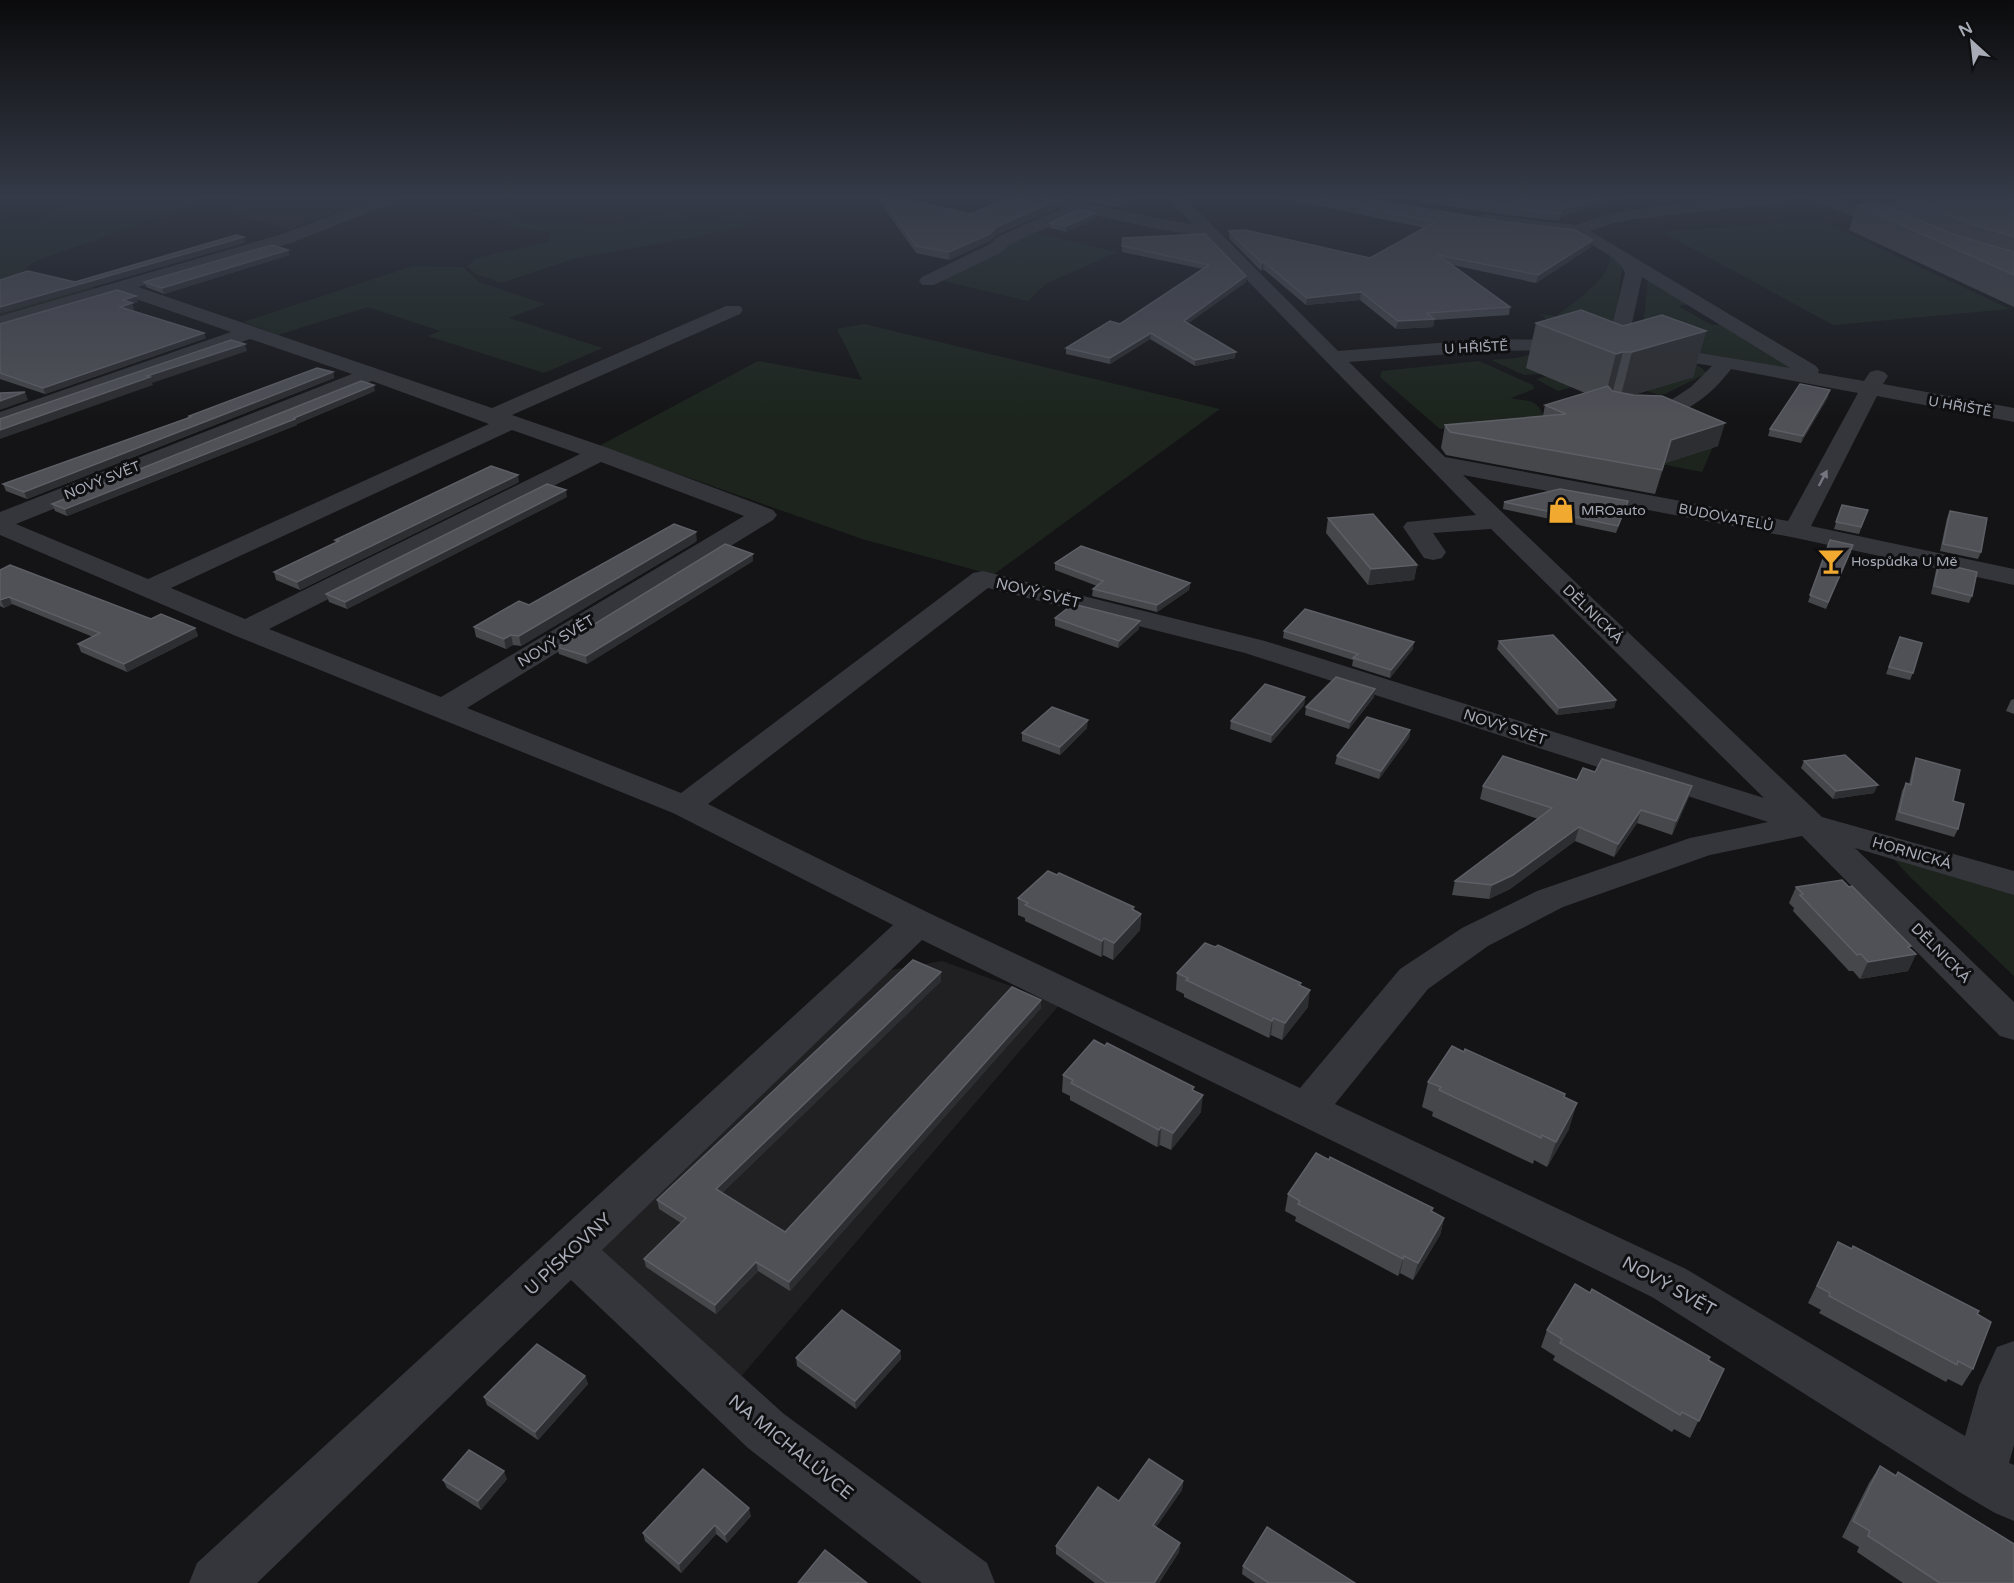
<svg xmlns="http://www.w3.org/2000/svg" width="2014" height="1583" viewBox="0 0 2014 1583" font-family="'Varela Round',sans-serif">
<rect width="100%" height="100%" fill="#141416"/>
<g fill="#202023">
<path d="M240,198H377L289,230L227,211Z"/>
<path d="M942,961L1060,1004L739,1379L587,1251L880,972Z"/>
</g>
<g fill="#1c241d">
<path d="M85,198H206L199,203L36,261L25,269L100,290L0,320V223L34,221Z"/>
<path d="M467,212H501L529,220L566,219L589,225L621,224L640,217L675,213L691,218L689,223C717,223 728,207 757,218L747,225L722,232L573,259L501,283L476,274L467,267L476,258L548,242L550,232L517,228Z"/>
<path d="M1819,220L2010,309L1833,325L1662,232Z"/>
<path d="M1031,232L1117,252L1046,284L1028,301L939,280Z"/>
<path d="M1604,252L1621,263L1622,268L1614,331L1548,320L1539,314L1556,316C1573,303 1610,279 1610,257Z"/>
<path d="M413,266L463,267L479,282L545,304L509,318L603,348L544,373L428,336L440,331L368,307L278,335L243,322Z"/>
<path d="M1648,278L1691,304L1678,306L1712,325L1727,324L1800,370L1649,344L1642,338Z"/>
<path d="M864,324L1220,409L993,575L862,539L599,446L758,361L862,380L837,329Z"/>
<path d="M1537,353L1691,364L1700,367L1707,373L1665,394L1658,395L1608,376L1558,391L1536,379L1548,376L1544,374L1524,375L1491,360L1517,358Z"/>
<path d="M1479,361L1533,385L1534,389L1511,398C1526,402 1535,397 1543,414L1571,405L1682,457L1713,447L1702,472L1463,425L1440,429L1380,377L1382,371Z"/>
<path d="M1891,856L2014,888V976L1910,877Z"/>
</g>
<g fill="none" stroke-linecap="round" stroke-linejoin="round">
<g fill="#35363b" fill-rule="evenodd">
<path d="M378,198H400L398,201L291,243L138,287L492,408L726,306H740L743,310L740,314L512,415L608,448L773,510L777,515L773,520L467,708L681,793L973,573L983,571L1265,641L1764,798L1491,529L1433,533L1446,552L1442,558L1433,560L1424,558L1403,527L1407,522L1476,515L1204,236L1162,230L1080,212L1009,245L1002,252L934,285H922L919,281L922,277L990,244L997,237L1062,208L1033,201L1031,198C1086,198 1138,217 1192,224L1168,198H1185L1338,351L1488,339L1581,340L1584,344L1581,348L1574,350L1488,351L1349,362L1445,457L1788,521L1858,393L1731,369C1706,402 1672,426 1629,416L1626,411L1629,406H1650L1668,402L1691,387L1712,366L1646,355L1643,351L1646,347L1653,345L1790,368L1642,277L1627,346L1624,350H1610L1607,346L1625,273L1622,267L1612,257L1574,234L1483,224L1475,219L1483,214L1576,225L1613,213L1675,204L1731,198H1792L1784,203L1642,218L1614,223L1590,231L1816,366L1819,370L1818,373L1864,381L1870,372L1877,370L1884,372L1888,376L1883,384L2014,408V422L1877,396L1811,526L2014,569V585L1796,538L1463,475L1822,817L2014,871V895L1855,848L2014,1002V1040L2000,1036L1802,836L1710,855L1563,907L1488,946L1428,989L1335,1104L1686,1269L1965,1436L1979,1386L1997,1347L2014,1341V1445L2009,1463L2014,1465V1521L1995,1513L1961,1493L1652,1297L922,940L602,1250L784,1414L987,1563L995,1583H922L748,1448L571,1280L257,1583H189L197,1563L893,925L673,813L236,636L0,535V512L352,374L250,339L0,426V412L231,332L119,293L0,328V316L279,235ZM372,381L489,424L148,579L16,524ZM512,430L580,454L245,619L171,588ZM601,462L744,516L441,697L269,629ZM988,588L1245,653L1768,822L1690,838L1537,891L1462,928L1400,969L1300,1088L931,914L708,804Z"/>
<path d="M1811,198H1833L1854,206L1933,198L1946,199L1948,202L1940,207L1852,216L1813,201Z"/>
</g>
</g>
<g fill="#45474b">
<path d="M879,198H899L971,214L1055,209L996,235L990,241L949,260L916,253L879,201Z"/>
<path d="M1059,198H1135L1134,200L1118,207L1072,199Z"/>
<path d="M1280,198H1360L1591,247L1536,283L1453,265L1510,307L1509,315L1434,320L1433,327L1396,329L1360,300L1306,305L1263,269L1261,271L1229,238V231L1370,258L1425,228Z"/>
<path d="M1401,198H1624L1560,217L1559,221L1505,215Z"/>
<path d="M1899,198H2014V307L1849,230L1857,205L1895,210Z"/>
<path d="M1096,218L1066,232L1050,228V223Z"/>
<path d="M1205,234L1246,282L1188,323L1235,358L1195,366L1150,339L1110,364L1066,354V348L1120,324L1203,269L1122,252L1123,238Z"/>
<path d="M288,250L289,255L164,294L146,287L144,282Z"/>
<path d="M138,302L132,304L134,309L131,310L206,338L45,394L0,379V324Z"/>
<path d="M1536,323L1623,326L1706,331L1693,377L1633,395L1718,446L1665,463L1655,494L1446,455L1441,448L1445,425L1543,416L1545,405L1585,393L1526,368Z"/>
<path d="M333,372L334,378L27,499L6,491L3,484L190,417L189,416Z"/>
<path d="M375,391L297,424V425L67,516L55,511L52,504Z"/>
<path d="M1828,397L1801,443L1768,436L1770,429Z"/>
<path d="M519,482L300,590L276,580L274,572L336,543L335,540Z"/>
<path d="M567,497L347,609L329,602L326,594Z"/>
<path d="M1504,502L1626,508L1616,533L1503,509Z"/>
<path d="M1842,505L1868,510L1859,534L1834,529Z"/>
<path d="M1950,511L1981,552L1978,559L1940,551L1947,518Z"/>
<path d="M1328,518L1417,565L1414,580L1368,585L1326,533Z"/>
<path d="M1830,540L1851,552L1826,609L1808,602Z"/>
<path d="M697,541L521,646L513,645L506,649L476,637L474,627Z"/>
<path d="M753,554V561L587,664L559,654L557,647Z"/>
<path d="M1055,563L1190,583L1189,590L1157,612L1092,596L1093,589L1097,586L1055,570Z"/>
<path d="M1939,563L1972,596L1969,603L1931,594L1936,570Z"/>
<path d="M0,570L151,619L195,628L198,636L127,672L81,652L78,644L93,637L12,604L4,608L0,606Z"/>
<path d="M1055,618L1139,629L1118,648L1055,626Z"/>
<path d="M1284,631L1413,649L1390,678L1352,666L1353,660L1283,638Z"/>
<path d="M1900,637L1913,673L1910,680L1886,674Z"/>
<path d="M1499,641L1616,700L1614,708L1557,715L1497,649Z"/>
<path d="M1305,697L1304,705L1271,743L1230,729L1231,721Z"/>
<path d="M1374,697L1349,729L1305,715L1306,707Z"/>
<path d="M2014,699V714L2006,711L2011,700Z"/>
<path d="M1087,728L1060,755L1022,741V733Z"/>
<path d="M1410,730L1409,738L1379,779L1335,764L1337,756Z"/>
<path d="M1916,758L1953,801L1958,829L1954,837L1895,820L1902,791L1906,783L1909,784L1913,766Z"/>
<path d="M1804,761L1874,793L1833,799L1801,768Z"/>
<path d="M1595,772L1692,786L1688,799L1672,835L1637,823L1614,857L1575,841L1510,889L1489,899L1452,895L1455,881L1538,819L1480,799L1483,786L1577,780Z"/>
<path d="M1796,887L1910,948L1916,954L1908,971L1860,979L1853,971H1849L1793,911L1794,908L1789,903Z"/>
<path d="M1018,898L1134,907V910L1141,914L1140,930L1113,960L1103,955L1101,957L1025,921V918L1018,915Z"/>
<path d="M941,972V981L722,1193L785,1232L1041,1000V1008L790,1291L758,1271L716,1314L646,1267L644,1259L681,1223L659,1209L657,1200Z"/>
<path d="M1177,973L1301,986L1308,1007L1282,1040L1271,1035L1269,1038L1184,997V994L1176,990Z"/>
<path d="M1063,1075L1194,1091L1201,1112L1171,1150L1160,1145L1157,1147L1070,1100V1096L1062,1092Z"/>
<path d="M1428,1082L1564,1097L1569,1129L1547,1167L1534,1160L1533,1164L1432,1116L1433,1112L1422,1107Z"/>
<path d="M1288,1194L1432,1212L1444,1218L1440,1235L1413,1280L1400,1273L1398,1276L1295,1221L1296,1217L1285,1211Z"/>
<path d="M1838,1242L1977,1314L1973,1369L1962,1386L1948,1379L1946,1382L1819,1313L1821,1310L1808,1303Z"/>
<path d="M1547,1330L1710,1357L1708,1361L1724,1369L1690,1438L1674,1429L1672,1432L1553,1360L1555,1356L1541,1347Z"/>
<path d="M900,1351L901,1359L856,1409L797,1366L796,1358Z"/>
<path d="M585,1376L588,1384L538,1440L487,1405L484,1397Z"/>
<path d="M1880,1466L2014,1583H1903L1857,1552L1859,1547L1842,1537L1869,1483Z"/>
<path d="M507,1479L481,1510L447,1488L443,1480Z"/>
<path d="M1183,1481L1182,1490L1156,1527L1180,1543L1179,1552L1159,1583H1095L1056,1554V1546L1119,1501Z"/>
<path d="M751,1516L727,1543L716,1534L681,1573L645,1541L643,1533Z"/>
<path d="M1243,1566L1355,1583H1255L1242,1574Z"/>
</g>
<g fill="#2d2e31">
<path d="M1123,198H1135L1134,200L1118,207V200Z"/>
<path d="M1602,198H1624L1560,217V210Z"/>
<path d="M1055,201V209L996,235L990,241L949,260V252L996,227Z"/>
<path d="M1096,213V218L1066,232V226Z"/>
<path d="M244,237L245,243L0,314V307Z"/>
<path d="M1593,240L1591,247L1536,283L1538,275Z"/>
<path d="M288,250L289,255L164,294L162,288Z"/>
<path d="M1264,262L1263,269L1261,271L1262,263Z"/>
<path d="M1246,276V282L1183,327L1184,321Z"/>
<path d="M1361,292L1360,300L1306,305L1307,298Z"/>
<path d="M136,296L138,302L132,304L134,309L122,313L120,307L123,300Z"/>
<path d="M1434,319L1433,327L1396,329L1398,321Z"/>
<path d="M1706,331L1693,377L1620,399L1632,352Z"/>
<path d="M204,333L206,338L45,394L43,388Z"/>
<path d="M1151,333L1150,339L1110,364V358Z"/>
<path d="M245,344L247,351L152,383L153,385L0,439V430L147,376Z"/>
<path d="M1236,352L1235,358L1195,366V360Z"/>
<path d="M1623,352L1611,398L1604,401L1616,354Z"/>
<path d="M333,372L334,378L27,499L24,492Z"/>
<path d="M374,385L375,391L297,424V425L67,516L65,509L294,418Z"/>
<path d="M1830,390L1828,397L1801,443L1803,436Z"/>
<path d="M25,392L28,400L0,410V401Z"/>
<path d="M1725,423L1718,446L1665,463L1655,494L1671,440Z"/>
<path d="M518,475L519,482L300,590L297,582Z"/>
<path d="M566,490L567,497L347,609L345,602Z"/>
<path d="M696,532L697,541L521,646L519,636Z"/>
<path d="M753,554V561L587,664L586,656Z"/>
<path d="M1417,565L1414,580L1368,585L1371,569Z"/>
<path d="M1190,583L1189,590L1157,612V605Z"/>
<path d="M9,597L12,604L4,608L1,600Z"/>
<path d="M1140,621L1139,629L1118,648L1119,641Z"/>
<path d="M195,628L198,636L127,672L124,664Z"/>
<path d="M511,635L513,645L506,649L504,639Z"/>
<path d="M1414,642L1413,649L1390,678L1391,670Z"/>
<path d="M1375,689L1374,697L1349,729L1350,722Z"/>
<path d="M1305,697L1304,705L1271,743L1272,735Z"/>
<path d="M1616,700L1614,708L1557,715L1559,708Z"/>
<path d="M1088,720L1087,728L1060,755V747Z"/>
<path d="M1410,730L1409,738L1379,779L1381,771Z"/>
<path d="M1878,785L1874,793L1833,799L1836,791Z"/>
<path d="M1692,786L1688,799L1672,835L1676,821Z"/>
<path d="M1641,810L1637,823L1614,857L1618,844Z"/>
<path d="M1579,827L1575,841L1510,889L1489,899L1492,885Z"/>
<path d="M1134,907L1133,922L1141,914L1140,930L1113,960L1114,943L1132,909Z"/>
<path d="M1104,938L1103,955L1101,957L1102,941Z"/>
<path d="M1911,946L1907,956L1916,954L1908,971L1860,979L1868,962Z"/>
<path d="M941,972V981L718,1197L716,1189Z"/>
<path d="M1310,990L1308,1007L1282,1040L1285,1023Z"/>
<path d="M1041,1000V1008L790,1291L789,1282Z"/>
<path d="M1273,1018L1271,1035L1269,1038L1272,1021Z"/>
<path d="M1203,1095L1201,1112L1171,1150L1173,1133Z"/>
<path d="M1577,1103L1569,1129L1547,1167L1556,1142Z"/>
<path d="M1161,1127L1160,1145L1157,1147L1159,1130Z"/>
<path d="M1444,1218L1440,1235L1413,1280L1418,1263Z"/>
<path d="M1404,1256L1400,1273L1398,1276L1403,1259Z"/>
<path d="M756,1262L758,1271L716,1314L715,1305Z"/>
<path d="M900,1351L901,1359L856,1409L855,1401Z"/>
<path d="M585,1376L588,1384L538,1440L535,1432Z"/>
<path d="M504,1471L507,1479L481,1510L478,1501Z"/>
<path d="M1183,1481L1182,1490L1152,1533L1153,1525Z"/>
<path d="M749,1508L751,1516L727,1543L725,1535Z"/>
<path d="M715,1525L716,1534L681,1573L679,1564Z"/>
<path d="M1180,1543L1179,1552L1159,1583H1154Z"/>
</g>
<g fill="#505157" stroke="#5d5f66" stroke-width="1.5">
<path d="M882,198H899L971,214L1008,198H1040L1055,201L996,227L990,234L949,252L916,246Z"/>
<path d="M1106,198H1123L1118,200Z"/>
<path d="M1315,198H1360L1506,222L1575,230L1593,240L1538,275L1438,255L1510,307L1427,313L1434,319L1398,321L1361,292L1307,298L1264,262L1262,263L1229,231L1245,230L1370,258L1435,222Z"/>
<path d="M1445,198H1602L1560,210L1561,214L1507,208Z"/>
<path d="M1906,198H2014V237L1969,223Z"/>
<path d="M1873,201L1955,235L2014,252V275L1857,205Z"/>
<path d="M1080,209L1096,213L1066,226L1050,223Z"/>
<path d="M1205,234L1246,276L1184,321L1236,352L1195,360L1151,333L1110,358L1066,348L1110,321L1120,324L1209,265L1122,246L1123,238Z"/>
<path d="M236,235L244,237L0,307V280L28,271L75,282Z"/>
<path d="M272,245L288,250L162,288L144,282Z"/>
<path d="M117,290L136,296L123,300L132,303L120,307L204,333L43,388L0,373V324Z"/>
<path d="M1581,310L1623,326L1662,315L1706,331L1632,352H1623L1616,354L1536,323Z"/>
<path d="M231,340L245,344L147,376L150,377L0,430V419Z"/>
<path d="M317,368L333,372L24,492L3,484L191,417L189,416Z"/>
<path d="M361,381L374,385L294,418L295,419L65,509L52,504Z"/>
<path d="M1800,384L1830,390L1803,436L1770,429Z"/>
<path d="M1608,386L1612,391L1633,395L1662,396L1725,423L1671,440L1662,470L1450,432L1445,425L1566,414L1545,405Z"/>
<path d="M25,392L0,401V393Z"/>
<path d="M491,466L518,475L297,582L274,572L339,541L335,540Z"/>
<path d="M547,484L566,490L345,602L326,594Z"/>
<path d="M1560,489L1628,501L1618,526L1504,502Z"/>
<path d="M1842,505L1868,510L1861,527L1836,522Z"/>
<path d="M1950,511L1987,518L1981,552L1943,544Z"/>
<path d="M1373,514L1417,565L1371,569L1328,518Z"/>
<path d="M674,524L696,532L519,636L511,635L504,639L474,627L519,601L529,605Z"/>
<path d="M1830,540L1853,545L1828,602L1810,595Z"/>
<path d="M725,544L753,554L586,656L557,647Z"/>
<path d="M1081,546L1190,583L1157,605L1093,589L1103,581L1055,563Z"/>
<path d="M1939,563L1977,572L1972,596L1934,586Z"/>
<path d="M10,565L151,619L161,614L195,628L124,664L78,644L100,633L9,597L0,600V570Z"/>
<path d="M1073,604L1140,621L1119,641L1055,618Z"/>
<path d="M1305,609L1414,642L1391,670L1353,658L1358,654L1284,631Z"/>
<path d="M1553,635L1616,700L1559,708L1499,641Z"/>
<path d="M1900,637L1922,643L1913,673L1889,667Z"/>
<path d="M1336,677L1375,689L1350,722L1306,707Z"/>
<path d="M1265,684L1305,697L1272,735L1231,721Z"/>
<path d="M1052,707L1088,720L1060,747L1022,733Z"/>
<path d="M1367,717L1410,730L1381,771L1337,756Z"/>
<path d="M1845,755L1878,785L1836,791L1804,761Z"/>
<path d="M1503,756L1577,780L1583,768L1595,772L1602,759L1692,786L1676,821L1641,810L1618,844L1579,827L1513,875L1492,885L1455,881L1552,808L1483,786Z"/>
<path d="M1916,758L1960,770L1953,801L1964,804L1958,829L1899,812L1906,783L1911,785Z"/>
<path d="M1048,871L1057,875L1059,873L1134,907L1132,909L1141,914L1114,943L1104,938L1102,941L1025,905L1028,903L1018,898Z"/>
<path d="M1842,880L1849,887L1852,886L1911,946L1908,947L1916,954L1868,962L1861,954L1857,955L1800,895L1803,894L1796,887Z"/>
<path d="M1205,943L1215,947L1218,945L1301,983L1299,985L1310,990L1285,1023L1273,1018L1272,1021L1186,980L1188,978L1177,973Z"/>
<path d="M913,960L941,972L716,1189L785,1232L1012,987L1041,1000L789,1282L756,1262L715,1305L644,1259L686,1218L657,1200Z"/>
<path d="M1094,1040L1105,1046L1107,1043L1194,1087L1192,1090L1203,1095L1173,1133L1161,1127L1159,1130L1071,1083L1073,1080L1063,1075Z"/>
<path d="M1452,1046L1464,1052L1465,1049L1565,1094L1564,1097L1577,1103L1556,1142L1542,1135L1541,1138L1439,1090L1441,1087L1428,1082Z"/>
<path d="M1316,1153L1329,1160L1330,1157L1433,1208L1431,1211L1444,1218L1418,1263L1404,1256L1403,1259L1298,1204L1300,1201L1288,1194Z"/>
<path d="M1838,1242L1852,1249L1853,1246L1979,1311L1977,1314L1991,1322L1973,1369L1958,1361L1957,1365L1829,1296L1830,1293L1817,1286Z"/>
<path d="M1575,1284L1590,1293L1592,1289L1710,1357L1708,1360L1724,1369L1699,1421L1682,1412L1680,1415L1560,1343L1562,1339L1547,1330Z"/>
<path d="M842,1310L900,1351L855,1401L796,1358Z"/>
<path d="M537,1344L585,1376L535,1432L484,1397Z"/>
<path d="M469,1450L504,1471L478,1501L443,1480Z"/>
<path d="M1149,1459L1183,1481L1153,1525L1180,1543L1154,1583H1107L1056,1546L1098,1487L1119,1501Z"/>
<path d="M1880,1466L1896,1476L1898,1472L2014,1544V1583H1940L1868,1536L1870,1531L1853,1521Z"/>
<path d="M703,1469L749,1508L725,1535L715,1525L679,1564L643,1533Z"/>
<path d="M1267,1527L1355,1583H1269L1243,1566Z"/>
<path d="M825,1550L867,1583H798Z"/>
</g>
<defs><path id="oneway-solid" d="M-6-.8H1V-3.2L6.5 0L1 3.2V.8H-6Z" transform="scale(1.5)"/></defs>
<use fill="#73767f" href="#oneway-solid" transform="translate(1823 478) rotate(-62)"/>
<linearGradient id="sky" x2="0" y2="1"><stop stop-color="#0b0b0c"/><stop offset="0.47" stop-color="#343a47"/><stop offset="1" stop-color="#343a47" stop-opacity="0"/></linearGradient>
<rect width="2014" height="419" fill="url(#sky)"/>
<defs>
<symbol id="shop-bare" viewBox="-9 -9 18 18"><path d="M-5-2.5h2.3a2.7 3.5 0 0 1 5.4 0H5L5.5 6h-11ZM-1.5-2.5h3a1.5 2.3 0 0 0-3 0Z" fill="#f2a930" stroke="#0f0f11" stroke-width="2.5" paint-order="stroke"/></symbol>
<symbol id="bar-bare" viewBox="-9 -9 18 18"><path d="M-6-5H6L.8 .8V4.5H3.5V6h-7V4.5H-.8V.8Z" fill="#f2a930" stroke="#0f0f11" stroke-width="2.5" paint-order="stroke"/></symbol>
</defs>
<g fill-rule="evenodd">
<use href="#shop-bare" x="1542" y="491" width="38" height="38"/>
<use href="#bar-bare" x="1812" y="542" width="38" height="38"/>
</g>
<g text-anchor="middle" stroke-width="6" stroke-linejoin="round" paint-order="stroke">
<g font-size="14" fill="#a6abb6" stroke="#0f0f11">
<text transform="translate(1476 347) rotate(-3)" y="5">U HŘIŠTĚ</text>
<text transform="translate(1960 406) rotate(10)" y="5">U HŘIŠTĚ</text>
<text transform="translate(102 480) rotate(-22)" y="5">NOVÝ SVĚT</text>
<text transform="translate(1726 517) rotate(11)" y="5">BUDOVATELŮ</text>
</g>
<g font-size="14" fill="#a6abb6" stroke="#0f0f11" text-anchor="start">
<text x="1581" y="515">MROauto</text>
<text x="1851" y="566">Hospůdka U Mě</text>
</g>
<g font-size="15" fill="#a6abb6" stroke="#0f0f11">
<text transform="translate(1038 593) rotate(14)" y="5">NOVÝ SVĚT</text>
<text transform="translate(1593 614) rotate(44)" y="5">DĚLNICKÁ</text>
<text transform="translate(556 641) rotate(-31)" y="5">NOVÝ SVĚT</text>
<text transform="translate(1505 727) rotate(18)" y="5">NOVÝ SVĚT</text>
<text transform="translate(1912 853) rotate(16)" y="5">HORNICKÁ</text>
<text transform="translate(1941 953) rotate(45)" y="5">DĚLNICKÁ</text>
</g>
<g font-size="18" fill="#a6abb6" stroke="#0f0f11">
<text transform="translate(568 1254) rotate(-43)" y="6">U PÍSKOVNY</text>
<text transform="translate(1669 1286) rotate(29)" y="6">NOVÝ SVĚT</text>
<text transform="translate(791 1447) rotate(39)" y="6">NA MICHALŮVCE</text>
</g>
</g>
<g transform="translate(1972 42) rotate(333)" stroke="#0f0f11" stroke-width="4.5" paint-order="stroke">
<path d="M0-4.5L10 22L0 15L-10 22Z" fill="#a6abb6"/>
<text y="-9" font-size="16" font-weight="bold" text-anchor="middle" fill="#a6abb6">N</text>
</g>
</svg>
